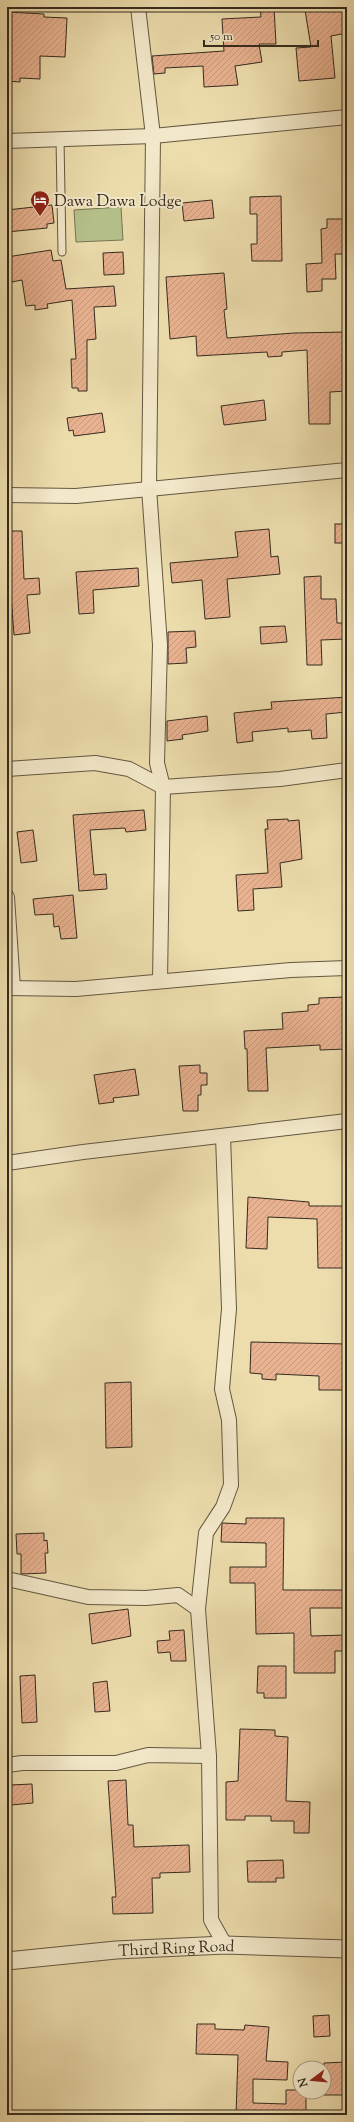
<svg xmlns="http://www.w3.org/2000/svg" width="354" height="2122" viewBox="0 0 354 2122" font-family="'Sorts Mill Goudy',serif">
<defs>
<pattern id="building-hatch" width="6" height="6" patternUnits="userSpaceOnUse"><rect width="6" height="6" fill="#e9b290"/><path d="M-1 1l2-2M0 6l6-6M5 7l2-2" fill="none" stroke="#c8997c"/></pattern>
</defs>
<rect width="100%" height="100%" fill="#edddad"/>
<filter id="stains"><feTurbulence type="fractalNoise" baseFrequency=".005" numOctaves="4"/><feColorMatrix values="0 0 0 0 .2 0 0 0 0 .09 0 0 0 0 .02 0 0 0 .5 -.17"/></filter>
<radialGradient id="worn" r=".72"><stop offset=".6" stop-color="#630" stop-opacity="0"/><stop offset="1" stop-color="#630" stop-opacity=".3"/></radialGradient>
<path fill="#b5c28c" stroke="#757655" d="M121,207L123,240L76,242L74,210Z"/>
<g fill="url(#building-hatch)" stroke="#352a1e">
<path d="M260,7H274L276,44H259L262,62L235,66L238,85L204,87L203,66L165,68V73L154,74L152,56L224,51L222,19L261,17Z"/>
<path d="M323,7H347V33L331,36L335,78L299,81L296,48L311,47L305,10Z"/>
<path d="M7,12L44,14V17L67,18L65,57L40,56V79L20,78V82L7,81Z"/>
<path d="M281,196L282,261H252L251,244H257V214H250V197Z"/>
<path d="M212,200L214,218L184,221L182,203Z"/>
<path d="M52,205L54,223L47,224V228L7,232V210Z"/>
<path d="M327,219H347V254H335L336,279H322V291L307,292L306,264L322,263L321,229L327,228Z"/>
<path d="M51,250L53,261L61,260L66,289L114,286L116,306L94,307L96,339L87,340V391H78V388H72L71,359H76L72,300L47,304L48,308L35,310V305L26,306L22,280L7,283V257Z"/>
<path d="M123,252L124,274L104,275L103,253Z"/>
<path d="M224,273L227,309L224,310L227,338L294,333L347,332V391L330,392V424H309L307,350L282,352V356L268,357L267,352L197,356L196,336L170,339L166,277Z"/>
<path d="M264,400L266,420L224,425L221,406Z"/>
<path d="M102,413L105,432L74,436L73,430L69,431L67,418Z"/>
<rect x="335" y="524" width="12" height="19"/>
<path d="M269,529L271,557L278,556L280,574L227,579L230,617L205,619L202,580L172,583L170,563L238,557L235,532Z"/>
<path d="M8,531H22L24,579L39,578L40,594L27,595L30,633L14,635L10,583Z"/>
<path d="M138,568L139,586L93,590L94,613L79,614L76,572Z"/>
<path d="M321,576V599H336L337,623H345L346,639L321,640L322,665H307L304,577Z"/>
<path d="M285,626L287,642L261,644L260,627Z"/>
<path d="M195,631L196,647L186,648L187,663L168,664V632Z"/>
<path d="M347,697V712L326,714L327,738L312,739L311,730L288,732V728L252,732L253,741L237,743L234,713L272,709L271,702Z"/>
<path d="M207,716L208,731L182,735L183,739L167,741V721Z"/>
<path d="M144,810L146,830L126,832L125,828L90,830L94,875L106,874L107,889L79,891L73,815Z"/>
<path d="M288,819V821L299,820L302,859L280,863L282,887L253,889L254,910L238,911L236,875L268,873L265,829H268L267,820Z"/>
<path d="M33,830L37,861L21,863L17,832Z"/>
<path d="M73,895L77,938L61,939L59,926L54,927L53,914L35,915L33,899Z"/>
<path d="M345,997L347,1049L320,1050V1045L266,1048L268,1091H248L247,1049H245L244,1031L283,1029L282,1013L308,1011V1005L319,1004V998Z"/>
<path d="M200,1065V1073H207V1085H201V1095H198V1111H183L179,1066Z"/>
<path d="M135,1069L139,1095L113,1098L114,1102L99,1104L94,1075Z"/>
<path d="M248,1197L309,1202V1206H347V1268H318L317,1219L268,1217L267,1249L246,1248Z"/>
<path d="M251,1342L347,1344V1390H319V1376L276,1374V1380L262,1379V1374L250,1373Z"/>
<path d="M131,1382L132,1447L106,1448L105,1383Z"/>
<path d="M246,1518H284L283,1590H345V1608H310L311,1636L346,1635V1651H335V1673H294V1633L256,1634L255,1583H230V1567H266V1543L221,1542L222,1523L246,1524Z"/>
<path d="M44,1533V1541L47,1540L48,1553H45L46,1573L21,1574V1554H17L16,1534Z"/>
<path d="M128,1609L131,1636L92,1644L89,1614Z"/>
<path d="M184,1630L186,1661H171L170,1652L158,1653L157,1641L170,1640L169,1631Z"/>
<path d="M258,1666H286V1698H264V1693H257Z"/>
<path d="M35,1675L37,1722L22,1723L20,1676Z"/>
<path d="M107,1681L110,1711L95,1712L93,1683Z"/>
<path d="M240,1729L275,1730V1736L288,1737L286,1801L310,1802L309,1833H294V1821H271V1816H245V1820H226V1782L238,1781Z"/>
<path d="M126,1780L128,1825H133L134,1847L189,1845L190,1872L160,1873V1878H152L153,1913L113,1914L112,1897H116L108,1781Z"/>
<path d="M32,1784L33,1803L11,1805L10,1785Z"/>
<path d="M283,1860L284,1878H276V1882H248L247,1861Z"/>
<path d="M329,2015L330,2036L314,2037L313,2016Z"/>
<path d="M197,2024H215V2029L244,2030L245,2025L269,2027L266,2061L288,2062L287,2080L253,2079V2103L286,2104V2090H300V2092H306V2115H236L238,2055L196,2054Z"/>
<path d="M347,2062V2095H324V2063Z"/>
</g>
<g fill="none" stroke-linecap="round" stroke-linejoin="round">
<defs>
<path id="service" d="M60,139L62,252"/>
<g id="minor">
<path d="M138,7L153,136L149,488L160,645L157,763L163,787L160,981"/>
<path d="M7,141L153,136L347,117"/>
<path d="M7,495L76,496L347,470"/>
<path d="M7,769L95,763L129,769L163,787L280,779L347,770"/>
<path d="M7,897L13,988"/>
<path d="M7,988L76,989L291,970L347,968"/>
<path d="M223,1136L229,1309L222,1389L229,1420L231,1485L223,1507L206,1533L198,1609L209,1756L211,1920L225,1945"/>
<path d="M7,1163L83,1152L347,1121"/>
<path d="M7,1579L88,1597L146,1598L178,1595L198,1609"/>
<path d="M7,1765L22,1763H116L148,1755L209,1756"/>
</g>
<g id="tertiary">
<path id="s1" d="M7,1961L116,1950L225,1945L347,1949"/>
</g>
</defs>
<use href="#service" stroke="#635742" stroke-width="9"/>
<use href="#minor" stroke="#635742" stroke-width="16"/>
<use href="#tertiary" stroke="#635742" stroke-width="19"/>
<use href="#service" stroke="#f3e9ca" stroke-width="7"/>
<use href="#minor" stroke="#f3e9ca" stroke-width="14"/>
<use href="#tertiary" stroke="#f3e9ca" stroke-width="17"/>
</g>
<defs>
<symbol id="hotel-pin" viewBox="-11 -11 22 30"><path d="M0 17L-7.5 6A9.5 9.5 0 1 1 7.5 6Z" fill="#8f2418" stroke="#f3e9ca"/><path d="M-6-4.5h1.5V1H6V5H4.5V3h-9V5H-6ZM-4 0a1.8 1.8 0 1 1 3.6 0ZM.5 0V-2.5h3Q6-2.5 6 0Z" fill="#fff"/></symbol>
</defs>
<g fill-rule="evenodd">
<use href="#hotel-pin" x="29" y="189" width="22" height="30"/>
</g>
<g text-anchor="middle" stroke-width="4" stroke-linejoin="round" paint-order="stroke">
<g font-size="16" fill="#352a1e" stroke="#f3e9ca" text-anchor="start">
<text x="54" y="206">Dawa Dawa Lodge</text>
</g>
<g font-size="16" fill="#352a1e" stroke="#f3e9ca">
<text dy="6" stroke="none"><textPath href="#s1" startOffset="170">Third Ring Road</textPath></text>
</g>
</g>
<rect width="354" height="2122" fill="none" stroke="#edddad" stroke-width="24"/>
<rect x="8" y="8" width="338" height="2106" fill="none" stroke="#352a1e" stroke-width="2"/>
<rect x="12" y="12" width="330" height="2098" fill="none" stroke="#352a1e"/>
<g transform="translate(312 2080) rotate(254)"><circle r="19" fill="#f3e9ca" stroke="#a79d85"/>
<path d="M0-3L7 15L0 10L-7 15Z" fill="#8f2418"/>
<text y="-6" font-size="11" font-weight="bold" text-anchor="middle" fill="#352a1e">N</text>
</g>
<path d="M204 40v6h114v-6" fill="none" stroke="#352a1e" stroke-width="2"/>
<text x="210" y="40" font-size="12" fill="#352a1e" stroke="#f3e9ca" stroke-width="3" paint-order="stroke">50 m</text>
<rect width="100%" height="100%" filter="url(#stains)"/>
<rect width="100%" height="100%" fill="url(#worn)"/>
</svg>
